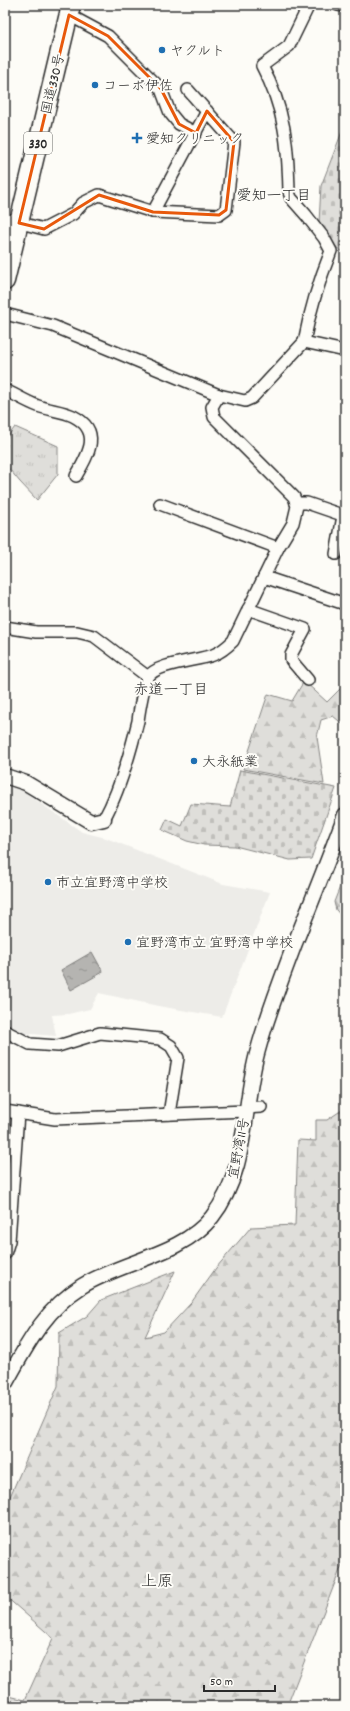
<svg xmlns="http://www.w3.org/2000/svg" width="350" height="1711" viewBox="0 0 350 1711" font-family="Dekko,'Klee One',sans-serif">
<defs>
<pattern id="forest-firs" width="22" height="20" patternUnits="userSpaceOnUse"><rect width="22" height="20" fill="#dfdeda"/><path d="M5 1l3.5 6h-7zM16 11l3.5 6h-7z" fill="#c0bfbb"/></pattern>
<pattern id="cemetery-stones" width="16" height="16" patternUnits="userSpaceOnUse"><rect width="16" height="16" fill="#dfdeda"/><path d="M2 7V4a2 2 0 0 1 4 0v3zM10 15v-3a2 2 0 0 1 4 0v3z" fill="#c0bfbb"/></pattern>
<pattern id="park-tufts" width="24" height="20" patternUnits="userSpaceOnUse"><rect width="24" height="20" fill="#dfdeda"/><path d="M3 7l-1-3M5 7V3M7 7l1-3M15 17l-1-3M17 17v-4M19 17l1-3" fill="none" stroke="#c0bfbb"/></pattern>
<pattern id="water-ripples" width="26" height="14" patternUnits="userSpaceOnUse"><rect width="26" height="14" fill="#b5b4b1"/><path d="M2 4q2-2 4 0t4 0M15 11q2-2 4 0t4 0" fill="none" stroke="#939390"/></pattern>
</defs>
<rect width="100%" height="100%" fill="#fdfcf7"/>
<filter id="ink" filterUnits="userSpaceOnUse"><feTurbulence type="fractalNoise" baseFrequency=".025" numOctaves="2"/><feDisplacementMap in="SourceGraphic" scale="8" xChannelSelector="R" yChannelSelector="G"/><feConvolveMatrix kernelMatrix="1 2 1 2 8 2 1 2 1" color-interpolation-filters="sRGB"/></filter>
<g filter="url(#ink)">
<path fill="#edece8" d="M10,785L17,787L82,832L106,838L223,884L270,892L222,1017L158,1006L99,993L90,1009L68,1014L52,1015L56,1036L21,1033L5,1024V797Z"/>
<g fill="url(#forest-firs)" stroke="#858482">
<path d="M304,681L327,702L345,684V726L333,716L321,720L317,737L324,784L243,769L268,694L292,701Z"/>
<path d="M345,874V920L336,910L334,902Z"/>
<path d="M345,1108V1557L287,1706H5V1695L25,1700L53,1638L5,1596V1508L58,1386L59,1333L87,1316L101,1300L175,1271L145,1337L164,1332L191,1303L216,1268L251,1227L295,1225L298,1140L316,1141V1120H327Z"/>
</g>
<g fill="url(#cemetery-stones)" stroke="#858482">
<path d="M345,124V253L337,248L319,223L321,186Z"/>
<path d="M240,770L336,788L311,859L290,860L235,846L204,845L187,841L162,830L167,819L182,826L191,804L230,807Z"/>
</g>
<path fill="url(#park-tufts)" stroke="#858482" d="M15,427L58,446V474L37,500L20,482L5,464V440Z"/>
<path fill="url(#water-ripples)" stroke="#7e7d7b" d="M92,952L103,972L71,990L61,970Z"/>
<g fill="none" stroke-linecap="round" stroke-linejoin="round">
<defs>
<g id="minor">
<path d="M338,5L345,6"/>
<path d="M69,15L108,36L161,89L170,113L179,124L196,133"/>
<path d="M153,212L207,111"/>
<path d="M5,219L44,229L73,214L83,203L99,195L153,212L219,215L226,210L234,142L188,90"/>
<path d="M5,314L53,326L219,395L245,401L252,398L304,342L345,351"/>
<path d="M304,342C310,310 319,281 331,251L324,238L306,215L291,198L289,192C288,145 285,109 262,66L289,46L309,5"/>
<path d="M5,390C16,395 27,402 38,406C49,410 63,411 73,416C103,431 88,455 76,476"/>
<path d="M296,503H307L345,516"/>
<path d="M160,504L278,548"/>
<path d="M336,554L343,516"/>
<path d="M264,577L345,604"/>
<path d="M248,609L305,629L291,655V660L308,680"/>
<path d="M5,627L36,632H77L94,636L148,677"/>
<path d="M104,819C120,790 130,754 138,721C139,713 144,682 148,677C157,663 197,661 213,655C221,652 227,647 233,641L278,548L293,523L297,506L294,497L214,417L212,407L219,395"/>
<path d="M5,1031L30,1044L58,1046L100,1033L160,1039L171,1046L178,1058L169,1114"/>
<path d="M246,1108L261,1107"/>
<path d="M5,1111L55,1119L245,1111"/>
<path d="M5,1254L9,1241L18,1113"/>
</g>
<g id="tertiary">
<path d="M5,776L26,783L91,822L104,819"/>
<path d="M5,1384C27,1345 44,1310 82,1286C122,1261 182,1255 212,1217C249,1170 242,1105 258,1050C268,1013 282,978 295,943C312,901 329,858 345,815"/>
</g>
<path id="trunk" d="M5,281L71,5"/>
</defs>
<use href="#minor" stroke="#2b2b2b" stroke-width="14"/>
<use href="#tertiary" stroke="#2b2b2b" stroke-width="17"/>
<use href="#trunk" stroke="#2b2b2b" stroke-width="21"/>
<use href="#minor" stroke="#fdfcf7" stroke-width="11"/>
<use href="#tertiary" stroke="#fdfcf7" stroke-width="14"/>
<use href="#trunk" stroke="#fdfcf7" stroke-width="18"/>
</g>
</g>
<path fill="none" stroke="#e8590c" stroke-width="3" stroke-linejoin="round" d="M69,15L108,36L161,89L179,124L196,133L207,111L234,142L226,210L219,215L153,212L99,195L44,229L19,223Z"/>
<g fill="#1f6fb2" stroke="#fdfcf7" stroke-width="1.5">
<circle cx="162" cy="50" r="4"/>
<circle cx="95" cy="85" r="4"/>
<path d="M135 132h4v4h4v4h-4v4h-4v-4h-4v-4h4z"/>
<circle cx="194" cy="761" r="4"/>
<circle cx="48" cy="882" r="4"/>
<circle cx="128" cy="942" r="4"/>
</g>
<g text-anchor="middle" stroke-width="4" stroke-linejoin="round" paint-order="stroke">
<rect fill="#fdfcf7" stroke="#6a6a68" stroke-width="1" x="24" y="132" width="28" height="22" rx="3"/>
<g font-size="13" font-weight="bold" fill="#2b2b2b">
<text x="38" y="148">330</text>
</g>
<g font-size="14" fill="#2b2b2b" stroke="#fdfcf7" text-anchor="start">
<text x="170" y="55">ヤクルト</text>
<text x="103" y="90">コーポ伊佐</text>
<text x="146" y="143">愛知クリニック</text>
<text x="202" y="766">大永紙業</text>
<text x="56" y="887">市立宜野湾中学校</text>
<text x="136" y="947">宜野湾市立 宜野湾中学校</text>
</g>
<g font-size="14" fill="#2b2b2b" stroke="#fdfcf7">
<text transform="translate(52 84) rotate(-77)" y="5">国道330号</text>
<text transform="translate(238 1148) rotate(-79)" y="5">宜野湾11号</text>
</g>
<g font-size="15" fill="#2b2b2b" stroke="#fdfcf7">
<text x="274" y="200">愛知一丁目</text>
<text x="171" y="694">赤道一丁目</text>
</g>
<g font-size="16" fill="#2b2b2b" stroke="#fdfcf7">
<text x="157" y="1586">上原</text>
</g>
</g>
<rect width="350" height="1711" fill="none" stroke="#fdfcf7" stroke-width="20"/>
<rect x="10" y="10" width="330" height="1691" fill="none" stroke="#2b2b2b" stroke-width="1.5" filter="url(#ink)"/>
<path d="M204 1685v6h71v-6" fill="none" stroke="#2b2b2b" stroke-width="2"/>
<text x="210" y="1685" font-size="12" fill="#2b2b2b" stroke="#fdfcf7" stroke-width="3" paint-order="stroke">50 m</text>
</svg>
